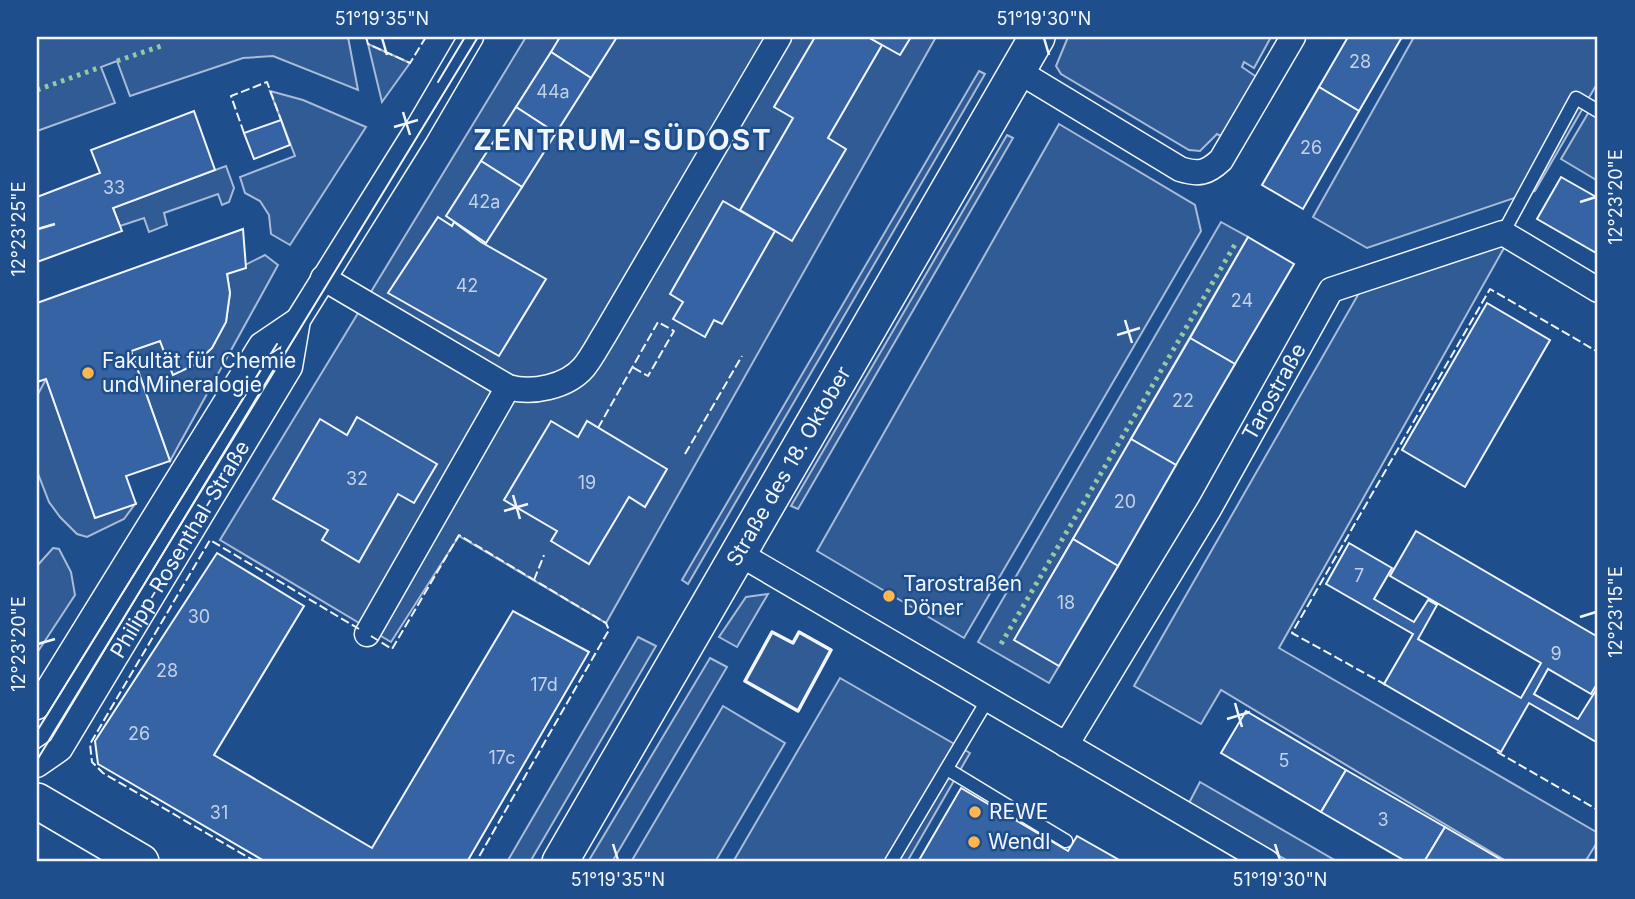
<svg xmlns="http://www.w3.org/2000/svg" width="1635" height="899" viewBox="0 0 1635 899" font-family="Inter,sans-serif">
<rect width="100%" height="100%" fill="#1f4e8c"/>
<g fill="#305b95" stroke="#a8bbd7" stroke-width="2">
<path d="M37,37H348L358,90L273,56L243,58L130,96L117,61L101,67L115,103L37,131Z"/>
<path d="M526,37H936L606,623L459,536L391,642L220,540Z"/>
<path d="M1068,37H1271L1254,68L1244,62L1242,67L1258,78L1223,137L1217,134L1200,151L1189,150L1061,74L1056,66Z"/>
<path d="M1414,37H1598V82L1535,191L1367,248L1313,217Z"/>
<path d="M368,44L410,63L382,102Z"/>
<path d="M979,71L985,74L688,584L682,580Z"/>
<path d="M270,91L303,100L366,127L290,245L271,234L269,215L260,201L245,193L240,177L295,156Z"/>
<path d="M1590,110L1598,115V181L1561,159Z"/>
<path d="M1059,124L1195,205L1201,231L964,638L817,551Z"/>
<path d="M1007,135L1013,138L798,509L791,506Z"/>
<path d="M226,166L234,188L229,202L222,205L218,194L164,213L167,225L149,232L144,218L120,226L113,208Z"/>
<path d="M1221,222L1248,237L1015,639L1059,666L1049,683L978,642Z"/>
<path d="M1495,242L1504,248L1279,648L1598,833V841L1585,862H1508L1221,690L1201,724L1134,686L1359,293Z"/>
<path d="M265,255L278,265L170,461L131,351L160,341L173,375L194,365L212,348L226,322L230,293L227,274Z"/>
<path d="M46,379L95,518L135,504L124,519L87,537L77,534L60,517L49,502L37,471V396Z"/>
<path d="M53,548L59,549L71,572L75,595L37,653V566Z"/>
<path d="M768,594L737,647L719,637L746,597Z"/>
<path d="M772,632L792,643L799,632L831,650L798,711L745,681Z"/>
<path d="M638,637L656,646L530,862H507Z"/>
<path d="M710,658L727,667L612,862H588Z"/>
<path d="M840,678L970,753L907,862H733Z"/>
<path d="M723,706L785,743L715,862H631Z"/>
<path d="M1200,782L1338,862H1290L1230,828L1189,803Z"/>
</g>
<g fill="#3563a3" stroke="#f2f6ff" stroke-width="2">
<path d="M560,37H617L591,78L551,52Z"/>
<path d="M815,37H868L882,45L828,138L846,149L792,241L740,210L793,118L774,107Z"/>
<path d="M868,37H911L900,55Z"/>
<path d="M1348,37H1402L1359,111L1319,87Z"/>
<path d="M551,52L591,78L556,133L516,107Z"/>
<path d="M1319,87L1359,111L1303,209L1262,185Z"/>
<path d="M516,107L556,133L522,187L481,161Z"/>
<path d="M194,111L215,170L113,208L122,231L37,262V197L100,173L91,150Z"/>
<path d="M281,120L290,145L254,159L244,133Z"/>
<path d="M481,161L522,187L486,243L446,216Z"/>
<path d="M1561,177L1598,198V254L1537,219Z"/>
<path d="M723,201L775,231L722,324L714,320L705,337L673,319L683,302L670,294Z"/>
<path d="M438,217L452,226L454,222L481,242L546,279L499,356L388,293Z"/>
<path d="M243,229L246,268L227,274L230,293L226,322L212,348L194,365L173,375L160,341L131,351L170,461L126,476L136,504L95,518L46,379L37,382V303Z"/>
<path d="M1248,237L1294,264L1235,364L1190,338Z"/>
<path d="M1487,303L1550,340L1465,487L1402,450Z"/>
<path d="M1190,338L1235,364L1176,465L1131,439Z"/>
<path d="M357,417L437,464L414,503L398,494L359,562L322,540L328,530L273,499L320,419L347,435Z"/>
<path d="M551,421L578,437L587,421L667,469L645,507L629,497L589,564L551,541L557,531L504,500Z"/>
<path d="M1131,439L1176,465L1118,566L1073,539Z"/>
<path d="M1416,531L1598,637V682L1591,694L1548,669L1534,694L1578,719L1598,687V743L1529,703L1501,752L1384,684L1413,634L1326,584L1349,543L1392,568L1374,599L1414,622L1428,600L1437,605L1418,639L1521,698L1541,663L1390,576Z"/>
<path d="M1073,539L1118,566L1059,666L1014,640Z"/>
<path d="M217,553L304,606L214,755L372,848L513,611L589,652L467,862H266L98,764L95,741Z"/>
<path d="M1246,711L1346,770L1321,812L1221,753Z"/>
<path d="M1346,770L1445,827L1424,862H1407L1321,812Z"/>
<path d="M961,788L1068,851L1077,836L1121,861L918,862Z"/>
<path d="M1445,827L1505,862H1424Z"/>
</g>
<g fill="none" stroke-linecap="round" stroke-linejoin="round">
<defs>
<g id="lane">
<path d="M1503,233L1576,98L1598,111"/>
<path d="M947,769L1066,841"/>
<path d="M891,862L988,699"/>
</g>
<g id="street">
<path d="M1018,71L1180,169C1199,175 1207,173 1221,160L1293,37"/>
<path d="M323,278L508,387C532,394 567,387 584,367C592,357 598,345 605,334L779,37"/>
<path d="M738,553L1267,862"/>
<path d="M367,634L508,387"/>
<path d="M37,707L261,345L298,320"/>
<path id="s1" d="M1066,745L1209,509L1331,290L1503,233L1598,290"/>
<path id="s2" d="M37,765L60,749L290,367L298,320L416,131L471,37"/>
</g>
<g id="secondary">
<path d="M37,801L141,862"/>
<path id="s3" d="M560,862L1037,37"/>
</g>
</defs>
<use href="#lane" stroke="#f2f6ff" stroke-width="15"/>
<use href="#street" stroke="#f2f6ff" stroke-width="27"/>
<use href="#secondary" stroke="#f2f6ff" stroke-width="38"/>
<use href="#lane" stroke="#1f4e8c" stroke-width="12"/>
<use href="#street" stroke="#1f4e8c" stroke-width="24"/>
<use href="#secondary" stroke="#1f4e8c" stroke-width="35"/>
<g stroke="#f2f6ff" stroke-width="2">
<path d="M438,82L465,37"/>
<path d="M37,731L277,344"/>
<path d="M37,760L478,37"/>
</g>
<g stroke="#97c8a6" stroke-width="5" stroke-dasharray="3.5 5" stroke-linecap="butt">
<path d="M117,61L161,46"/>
<path d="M37,90L101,67"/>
<path d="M1001,644L1237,241"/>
</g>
<g stroke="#f2f6ff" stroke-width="2" stroke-dasharray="9 3.5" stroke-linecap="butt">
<path d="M366,37L368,44L410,63L426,37"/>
<path d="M244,133L231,96L267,82L281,120"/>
<path d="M598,428L658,322L674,331L648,376L632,367"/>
<path d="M685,454L742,356"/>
<path d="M534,580L544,555"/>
<path d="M371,636L392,649L459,535L606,623L609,630L606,635L476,862"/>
<path d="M1386,685L1292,633L1490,289L1598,352"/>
<path d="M1497,752L1598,810"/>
<path d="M256,862L103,773L92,762L90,744L210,540L359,629"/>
</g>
<path stroke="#f2f6ff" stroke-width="3.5" d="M772,632L793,643L799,632L831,650L798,711L745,681Z"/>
</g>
<path fill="none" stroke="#f2f6ff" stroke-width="2.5" d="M382,38L387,55M1044,38L1049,55M403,112L410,135M394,127L418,120M1580,202L1596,197M38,229L55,224M1125,320L1132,343M1117,335L1140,328M513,495L520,519M504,511L528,504M1580,617L1596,612M38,644L55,639M1235,703L1242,727M1227,719L1250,712M613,844L618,860M1275,844L1280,860"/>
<g fill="#ffb74d" stroke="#1f4e8c" stroke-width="2.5">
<circle cx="88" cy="373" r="7"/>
<circle cx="889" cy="596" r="7"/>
<circle cx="975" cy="812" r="7"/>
<circle cx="974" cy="842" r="7"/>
</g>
<g text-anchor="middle" stroke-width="5" stroke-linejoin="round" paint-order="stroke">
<g font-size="18" fill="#c3d1e8">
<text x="1360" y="68">28</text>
<text x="553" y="98">44a</text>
<text x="1311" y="154">26</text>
<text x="114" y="194">33</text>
<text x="484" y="208">42a</text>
<text x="467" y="292">42</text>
<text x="1242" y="307">24</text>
<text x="1183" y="407">22</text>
<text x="357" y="485">32</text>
<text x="587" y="489">19</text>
<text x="1125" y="508">20</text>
<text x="1359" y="582">7</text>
<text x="1066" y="609">18</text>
<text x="199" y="623">30</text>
<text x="1556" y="660">9</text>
<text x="167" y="677">28</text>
<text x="544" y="691">17d</text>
<text x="139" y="740">26</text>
<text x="502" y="764">17c</text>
<text x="1284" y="767">5</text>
<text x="219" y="819">31</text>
<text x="1383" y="826">3</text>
</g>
<g font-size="21" fill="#f2f6ff" stroke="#1f4e8c" text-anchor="start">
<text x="102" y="368">Fakultät für Chemie<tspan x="102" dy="24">und Mineralogie</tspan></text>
<text x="903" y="591">Tarostraßen<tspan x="903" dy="24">Döner</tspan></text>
<text x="989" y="819">REWE</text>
<text x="988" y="849">Wendl</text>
</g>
<g font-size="21" fill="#f2f6ff" stroke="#1f4e8c">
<text dy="7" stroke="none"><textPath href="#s1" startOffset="410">Tarostraße</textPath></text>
<text dy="7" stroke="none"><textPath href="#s3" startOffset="457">Straße des 18. Oktober</textPath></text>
<text dy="7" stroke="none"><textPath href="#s2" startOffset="261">Philipp-Rosenthal-Straße</textPath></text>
</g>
<g font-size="28" font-weight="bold" letter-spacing="2" fill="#f2f6ff" stroke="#1f4e8c">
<text x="623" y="150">ZENTRUM-SÜDOST</text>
</g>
</g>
<rect width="1635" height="899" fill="none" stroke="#1f4e8c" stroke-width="77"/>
<rect x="38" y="38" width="1558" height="822" fill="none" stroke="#f2f6ff" stroke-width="2.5"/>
<g font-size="18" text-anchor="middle" fill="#f2f6ff">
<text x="382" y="25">51°19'35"N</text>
<text x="1044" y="25">51°19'30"N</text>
<text transform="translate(1616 197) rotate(-90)" y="6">12°23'20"E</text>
<text transform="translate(19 229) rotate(-90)" y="6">12°23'25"E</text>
<text transform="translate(1616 612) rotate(-90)" y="6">12°23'15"E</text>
<text transform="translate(19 644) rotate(-90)" y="6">12°23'20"E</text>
<text x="618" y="886">51°19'35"N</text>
<text x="1280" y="886">51°19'30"N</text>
</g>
</svg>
